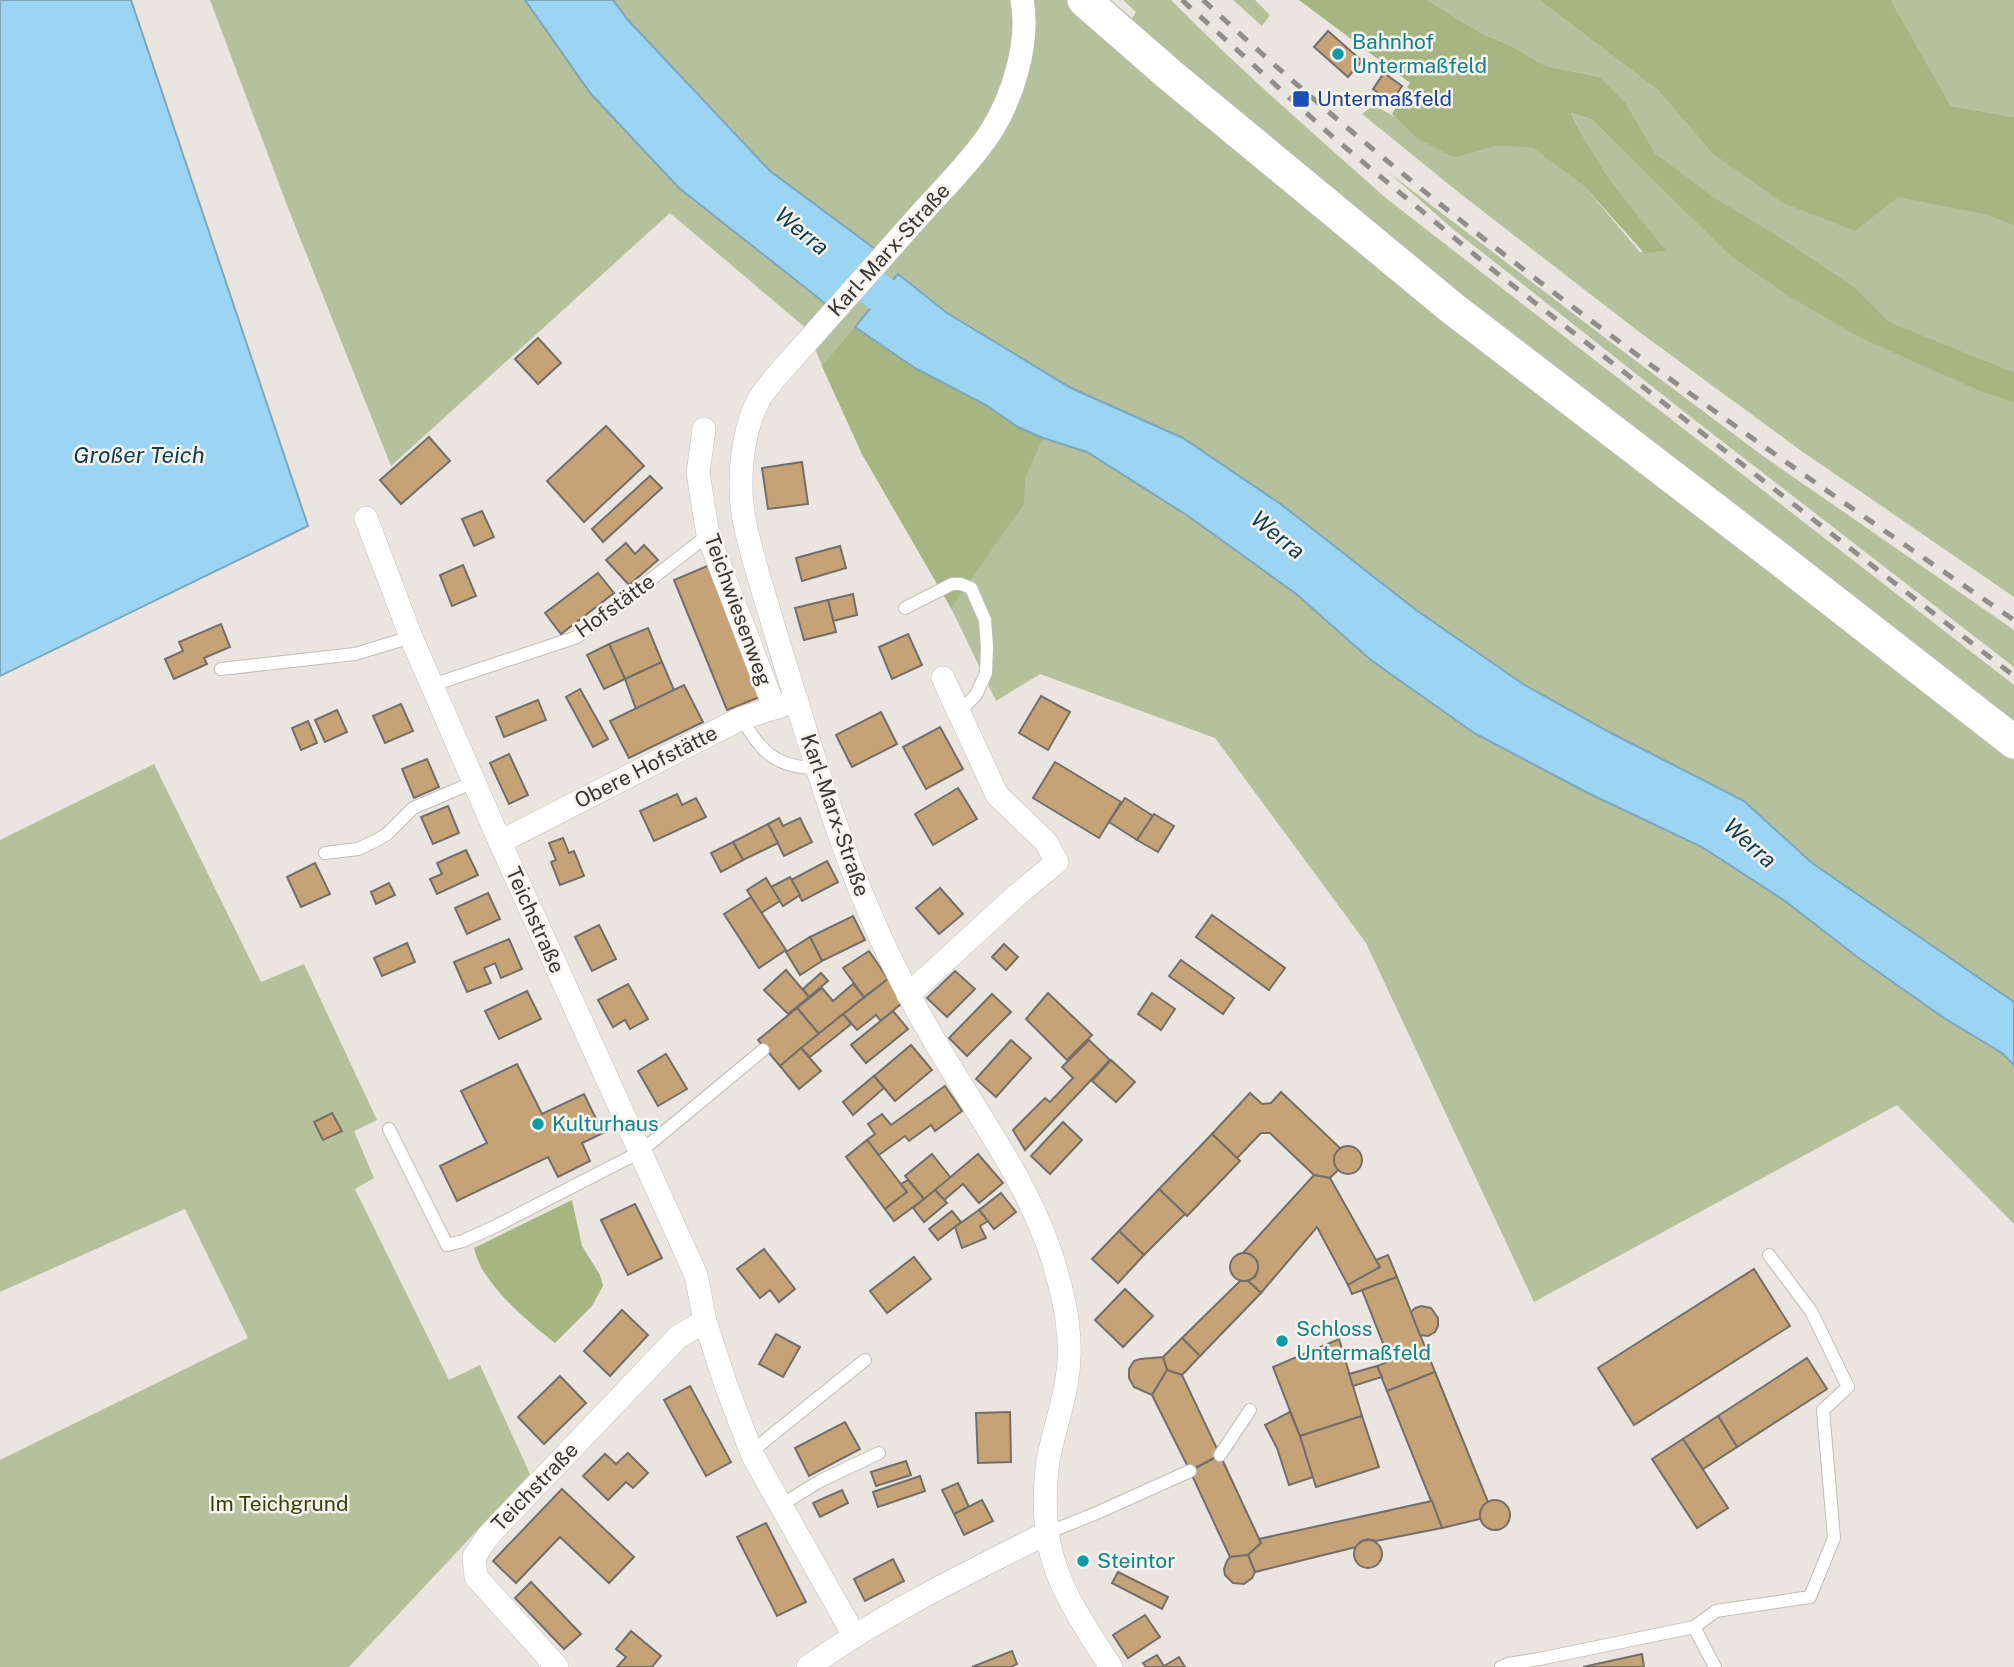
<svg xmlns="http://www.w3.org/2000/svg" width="2014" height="1667" viewBox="0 0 2014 1667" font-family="'Public Sans',sans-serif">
<rect width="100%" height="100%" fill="#eae6df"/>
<g fill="#b4c19c">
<path d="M210,0H1111L1132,18L1136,12L1123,0H1171C1240,70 1314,134 1387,199L2014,685V1224L1897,1105L1534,1302L1366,943L1215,738L1040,674L996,701L951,608L862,454L822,366L808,330L670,213L391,466L288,208Z"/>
<path d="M1233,0H1255L1270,15L1262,26Z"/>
<path d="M1427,0H1539L1659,91L1711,152L1898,196L1987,215L2014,226V372L1888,322L1856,288L1778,236L1713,198L1655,153L1626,103L1600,77L1546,66L1511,46L1481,33Z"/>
<path d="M1891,0H2014V117L1951,106Z"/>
<path d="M1374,105L1395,117L1420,139L1454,158L1496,146H1532L1585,187L1640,252L1667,251L1629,206L1590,151L1571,113L1591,119L1730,256L1785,294L1982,392L2014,403V597L1800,450L1638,331L1462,195L1362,114Z"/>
<path d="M1388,172L1604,337L1763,456L2014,630V667L1692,418L1454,230Z"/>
<path d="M154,764L261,982L304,964L377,1120L354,1131L374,1178L355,1189L449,1380L480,1365L530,1474L349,1667H0V1460L248,1338L185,1209L0,1292V840Z"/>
</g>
<g fill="#a5b683">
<path d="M1299,0H1427L1481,33L1511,46L1546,66L1600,77L1626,103L1655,153L1713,197L1778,236L1856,288L1889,322L2014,372V403L1982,392L1861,338L1785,294L1730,256L1591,119L1571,113C1595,165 1631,208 1667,251L1644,253L1585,187L1532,147L1496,146L1454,158L1417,138L1392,114L1410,83Z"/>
<path d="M1539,0H1891L1951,106L2014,117V226L1987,215L1898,197L1855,231L1783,203L1711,152L1659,91Z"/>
<path d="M855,327L915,368L986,405L1018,427L1043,438L1025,478L1024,504L951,608L862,454L822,366Z"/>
<path d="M572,1200L582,1246L600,1275L603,1286L592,1306L555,1343C529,1323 499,1297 482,1269C478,1262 476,1255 474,1248Z"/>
</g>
<g fill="#9cd5f3" stroke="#7ea6ba" stroke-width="2">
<path d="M0,0H131L308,526L0,676Z"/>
<path d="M525,0H613L627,19L770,171L875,249L826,304L679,188L591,94Z"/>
<path d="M898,274L947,313L1071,388L1183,438L1282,505L1416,610L1523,684L1611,733L1744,801L1812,863L2014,1002V1065L2002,1053L1944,1018L1860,959L1785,901L1702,847L1590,794L1474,733L1371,660L1295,593L1188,516L1087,452L1043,438L1018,427L986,405L915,368L855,327Z"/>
</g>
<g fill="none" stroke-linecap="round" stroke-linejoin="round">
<path stroke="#9cd5f3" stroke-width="37" d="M833,256L919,324"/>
</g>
<g fill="#c6a377" stroke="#736e69" stroke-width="2">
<path d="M1328,31L1362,61L1348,77L1314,47Z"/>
<path d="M1384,73L1402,86L1391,102L1373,89Z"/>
<path d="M538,338L561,363L538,384L515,359Z"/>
<path d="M606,426L644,466L584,522L547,481Z"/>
<path d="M429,437L450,461L401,504L380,480Z"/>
<path d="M802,462L808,504L768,509L762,468Z"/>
<path d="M650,476L662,488L603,542L592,529Z"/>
<path d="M482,511L494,537L474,546L462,519Z"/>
<path d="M626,543L635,554L644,545L658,560L629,585L606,560Z"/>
<path d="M840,546L846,568L802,581L796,558Z"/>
<path d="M712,564L765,695L727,710L674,580Z"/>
<path d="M463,565L476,596L452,606L440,575Z"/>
<path d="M598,573L614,593L561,634L545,613Z"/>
<path d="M853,594L857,615L833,621L828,600Z"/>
<path d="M828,600L836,632L804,640L795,608Z"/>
<path d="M221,624L230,647L204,658L207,664L174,679L165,659L183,651L179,642Z"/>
<path d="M648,628L662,662L625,679L609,644Z"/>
<path d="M908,634L922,665L892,679L879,647Z"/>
<path d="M609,644L625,679L604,689L587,655Z"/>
<path d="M662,662L674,690L636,709L625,679Z"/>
<path d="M684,685L703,722L629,758L610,721Z"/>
<path d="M580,689L608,739L593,747L566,697Z"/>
<path d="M1041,696L1070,712L1048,750L1019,733Z"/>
<path d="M538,700L546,720L504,737L496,717Z"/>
<path d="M401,704L413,731L385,743L373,716Z"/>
<path d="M337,710L347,732L325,742L315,720Z"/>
<path d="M881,712L897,744L852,767L836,735Z"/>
<path d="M308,721L317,743L301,750L292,728Z"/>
<path d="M940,727L963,769L926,789L903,747Z"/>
<path d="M509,754L528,795L509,804L490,763Z"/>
<path d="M427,759L439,787L414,798L402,769Z"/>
<path d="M1055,762L1121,802L1099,838L1033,798Z"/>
<path d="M958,788L977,819L933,845L915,814Z"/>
<path d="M677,794L682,805L696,798L706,817L654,841L640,811Z"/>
<path d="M1125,798L1153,816L1137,840L1109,822Z"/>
<path d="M448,806L459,833L433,844L421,817Z"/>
<path d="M1154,814L1174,826L1158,852L1137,840Z"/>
<path d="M779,818L783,826L800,818L812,842L784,856L768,824Z"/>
<path d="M768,824L778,843L743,860L733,842Z"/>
<path d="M563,838L569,853L574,851L584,876L560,885L551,862L556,860L549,843Z"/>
<path d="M733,842L743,860L721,872L711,853Z"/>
<path d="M466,850L478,875L437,894L430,879L442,874L437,863Z"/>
<path d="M827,861L838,882L802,901L791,880Z"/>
<path d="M315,863L330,894L301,907L287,877Z"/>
<path d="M790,877L800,895L783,906L771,887Z"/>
<path d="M766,878L780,901L761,913L747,890Z"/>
<path d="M389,883L395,895L376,904L371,892Z"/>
<path d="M940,888L963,914L939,934L916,908Z"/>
<path d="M488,893L500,919L467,934L455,908Z"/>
<path d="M751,897L786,950L759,968L724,914Z"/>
<path d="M1212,915L1285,968L1269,990L1196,937Z"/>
<path d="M853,916L865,940L822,961L810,937Z"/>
<path d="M599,925L616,959L592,971L575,937Z"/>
<path d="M810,937L822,961L800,975L786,952Z"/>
<path d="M509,939L522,969L501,978L495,963L484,968L491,983L467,992L454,962Z"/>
<path d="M407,943L415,962L382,976L374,958Z"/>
<path d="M1004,944L1018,957L1006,970L992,957Z"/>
<path d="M869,951L888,979L864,997L843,968Z"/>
<path d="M1181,960L1234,998L1223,1014L1169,976Z"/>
<path d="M786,970L809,997L788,1014L764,990Z"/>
<path d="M955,971L975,989L947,1017L927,998Z"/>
<path d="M821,973L828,981L809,997L803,989Z"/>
<path d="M888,979L902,1003L881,1021L876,1015L857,1030L843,1014Z"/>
<path d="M628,984L648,1019L630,1029L625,1020L613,1027L598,1000Z"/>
<path d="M853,984L864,997L819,1034L797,1008L822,988L833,1001Z"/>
<path d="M527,991L541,1019L499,1039L485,1011Z"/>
<path d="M1048,993L1092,1035L1067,1060L1026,1019Z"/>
<path d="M1152,993L1175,1009L1161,1030L1138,1014Z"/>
<path d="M992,994L1011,1012L967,1056L949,1038Z"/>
<path d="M797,1008L819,1034L780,1066L758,1040Z"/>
<path d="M893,1011L908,1029L866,1063L851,1045Z"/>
<path d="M843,1014L851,1024L810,1057L801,1048Z"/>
<path d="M1011,1040L1031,1058L996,1097L976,1079Z"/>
<path d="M1089,1040L1110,1060L1025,1150L1013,1130L1045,1098L1050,1102L1073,1078L1062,1067Z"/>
<path d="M911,1045L932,1070L895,1101L874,1076Z"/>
<path d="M801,1048L821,1071L799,1089L780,1066Z"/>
<path d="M666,1054L687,1089L658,1106L638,1071Z"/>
<path d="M1111,1060L1135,1082L1116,1102L1092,1081Z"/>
<path d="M517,1064L542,1114L584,1094L603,1133L582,1143L590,1161L558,1177L548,1157L457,1201L440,1166L487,1143L461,1091Z"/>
<path d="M874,1076L884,1088L853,1115L843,1102Z"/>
<path d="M945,1086L962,1111L935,1131L931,1125L909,1141L905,1136L879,1155L867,1140L875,1134L868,1124L882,1114L891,1125Z"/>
<path d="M1281,1092L1340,1148L1334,1156L1335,1166L1339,1169L1330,1178L1314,1175L1270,1133H1261L1237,1158L1212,1134L1250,1093L1262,1104L1271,1103Z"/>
<path d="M332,1113L342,1131L323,1140L314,1122Z"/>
<path d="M1063,1122L1082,1140L1050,1174L1031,1156Z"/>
<path d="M1212,1134L1240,1161L1187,1216L1159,1189Z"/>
<path d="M867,1140L907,1192L885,1209L846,1157Z"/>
<circle cx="1348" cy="1160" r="14"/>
<path d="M932,1154L951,1178L924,1199L905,1176Z"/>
<path d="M978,1154L1003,1183L979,1203L963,1184L944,1200L935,1190Z"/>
<path d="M1314,1175L1330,1178L1380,1267L1348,1285L1317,1227L1261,1293L1248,1281L1255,1277L1258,1269L1257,1261L1251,1255L1243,1253Z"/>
<path d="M908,1180L924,1199L894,1221L885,1209L907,1192L901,1184Z"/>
<path d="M1159,1189L1185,1214L1144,1255L1119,1231Z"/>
<path d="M935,1190L947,1203L924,1222L913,1208Z"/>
<path d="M1001,1193L1016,1212L994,1229L979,1210Z"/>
<path d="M635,1204L662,1258L628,1275L601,1220Z"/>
<path d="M979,1210L988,1221L980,1226L986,1238L962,1248L955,1227Z"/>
<path d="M952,1211L961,1222L938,1240L929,1229Z"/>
<path d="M1119,1231L1144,1255L1118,1283L1092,1259Z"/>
<path d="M764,1249L795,1289L779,1302L770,1290L760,1298L737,1269Z"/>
<circle cx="1244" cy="1267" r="14"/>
<path d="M1388,1255L1397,1277L1352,1294L1348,1285L1380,1267L1376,1260Z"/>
<path d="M914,1257L931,1279L887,1313L870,1291Z"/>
<path d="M1754,1269L1790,1326L1634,1425L1598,1368Z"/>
<path d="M1397,1277L1435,1372L1387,1391L1377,1366L1390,1361L1362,1290Z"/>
<path d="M1240,1281H1248L1261,1293L1200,1356L1182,1338Z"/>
<path d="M1125,1289L1153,1316L1123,1347L1095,1320Z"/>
<path d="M1421,1306L1431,1308L1438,1318V1326L1435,1332L1428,1336L1420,1335L1411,1312L1415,1308Z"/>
<path d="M622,1310L648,1335L610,1376L584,1351Z"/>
<path d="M776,1334L800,1347L783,1377L759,1364Z"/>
<path d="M1182,1338L1200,1356L1182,1375L1167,1370L1163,1357Z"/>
<path d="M1339,1339L1362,1416L1300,1436L1273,1367Z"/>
<path d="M1163,1357L1167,1370L1152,1395L1134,1387L1129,1378V1369L1134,1361L1140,1359Z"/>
<path d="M1807,1358L1827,1389L1737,1447L1718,1416Z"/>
<path d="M1377,1366L1382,1377L1353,1386L1349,1374Z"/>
<path d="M1167,1370L1182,1375L1220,1455L1190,1471L1152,1395Z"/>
<path d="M1435,1372L1488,1502L1484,1505L1480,1519L1442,1528L1387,1391Z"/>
<path d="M560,1376L586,1403L544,1444L518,1417Z"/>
<path d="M690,1386L731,1462L706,1476L664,1400Z"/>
<path d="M1010,1412L1011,1462L978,1463L976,1413Z"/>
<path d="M1290,1412L1300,1436L1313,1477L1289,1485L1277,1448L1265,1425Z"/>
<path d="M1362,1416L1379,1467L1316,1487L1300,1436Z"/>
<path d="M1718,1416L1737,1447L1703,1469L1683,1439Z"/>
<path d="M845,1422L860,1449L809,1476L795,1448Z"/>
<path d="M1683,1439L1728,1508L1697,1528L1652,1459Z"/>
<path d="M628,1453L648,1473L633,1488L626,1482L608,1500L583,1476L605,1454L616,1464Z"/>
<path d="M1220,1455L1261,1543L1248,1555L1230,1557L1190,1471Z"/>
<path d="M906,1461L911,1475L876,1486L871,1472Z"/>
<path d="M920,1476L925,1491L878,1507L873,1492Z"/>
<path d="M958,1483L969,1507L954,1514L942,1490Z"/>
<path d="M562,1489L634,1557L609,1583L560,1537L516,1583L493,1561Z"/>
<path d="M842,1490L848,1503L820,1517L813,1503Z"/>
<path d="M982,1500L993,1521L964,1535L954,1514Z"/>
<circle cx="1495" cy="1515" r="15"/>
<path d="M1432,1501L1442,1528L1376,1541L1368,1539L1360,1542L1356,1547L1255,1572L1248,1555L1261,1543L1259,1539Z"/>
<path d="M766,1523L806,1602L777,1616L737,1537Z"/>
<circle cx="1368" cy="1554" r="14"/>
<path d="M1248,1555L1255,1572L1252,1578L1244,1584L1233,1583L1225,1575L1224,1569L1227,1561L1230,1557Z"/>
<path d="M893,1559L904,1581L865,1601L854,1579Z"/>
<path d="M1118,1572L1168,1597L1162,1609L1112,1583Z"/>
<path d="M531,1582L581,1634L564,1649L515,1598Z"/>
<path d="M1145,1615L1160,1637L1128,1658L1113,1635Z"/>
<path d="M631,1631L661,1656L652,1667H617L626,1657L616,1649Z"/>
<path d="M1012,1651L1017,1664L1011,1667H972Z"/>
<path d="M1642,1654L1644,1667H1583Z"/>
<path d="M1157,1655L1164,1666L1179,1657L1185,1667H1146L1143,1663Z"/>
</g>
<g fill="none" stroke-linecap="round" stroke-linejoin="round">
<defs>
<g id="service">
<path d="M905,608L952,584H961L971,588L985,620L987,647L986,673L976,695L959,712"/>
<path d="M221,669L355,654L411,637"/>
<path d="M432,685L577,637L708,535"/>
<path d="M742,718C760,752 777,768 817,768"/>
<path d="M325,853L358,849L377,840L387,834L413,808L474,782"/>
<path d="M389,1129L447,1245L463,1241L496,1226L640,1152L763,1050"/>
<path d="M752,1451L865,1360"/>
<path d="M1220,1455L1250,1410"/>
<path d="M781,1505L820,1481L879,1453"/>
<path d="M1047,1533L1099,1512L1190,1471"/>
<path d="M1694,1627L1716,1611L1810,1597L1834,1538L1823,1410L1848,1387L1811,1311L1769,1255"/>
<path d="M1501,1667L1508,1664L1539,1659L1694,1627L1715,1667"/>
</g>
<g id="minor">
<path d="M1022,0C1030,42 1013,97 990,133C970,163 941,191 917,218C869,272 822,325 774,379C769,386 762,393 758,401C746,425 741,457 741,482C740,513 749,541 757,571C765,597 773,624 781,651C817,767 850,887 909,995C929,1034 953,1071 976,1109C1005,1155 1035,1204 1052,1257C1064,1296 1074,1338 1067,1379C1063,1407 1053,1433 1048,1461C1045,1483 1044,1507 1047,1530C1052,1580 1084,1626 1111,1667"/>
<path d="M704,429L698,473L708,535L774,707"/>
<path d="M366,518L411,637L500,842L696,1275L705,1321L727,1388L753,1456L854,1635"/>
<path d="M500,842L742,718L797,701"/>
<path d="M908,995L1017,895L1057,862L1046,842L997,795L943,678"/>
<path d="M557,1667L476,1577L474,1557L488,1536L678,1337L705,1321"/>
<path d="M808,1667C883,1614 965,1574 1047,1533"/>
</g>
<path id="secondary" d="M1084,0L1170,75L1452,308L1782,561L2014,742"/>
</defs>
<use href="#service" stroke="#c1bdb7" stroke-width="14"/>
<use href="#minor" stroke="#c1bdb7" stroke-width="24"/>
<use href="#secondary" stroke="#c1bdb7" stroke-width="35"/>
<use href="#service" stroke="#fff" stroke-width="12"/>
<use href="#minor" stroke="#fff" stroke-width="23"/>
<use href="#secondary" stroke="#fff" stroke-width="33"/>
<g stroke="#908e89" stroke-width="5" stroke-dasharray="12 12" stroke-linecap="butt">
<path d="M1182,0L1334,138L1493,270L2014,676"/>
<path d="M1203,0C1452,232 1734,428 2014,620"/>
</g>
</g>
<g fill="#0f9aa8" stroke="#f8f3ed" stroke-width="2.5">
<circle cx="1338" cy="54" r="7"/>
<circle cx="538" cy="1124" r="7"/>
<circle cx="1282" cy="1341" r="7"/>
<circle cx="1083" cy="1561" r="7"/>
</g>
<rect fill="#1a4fb4" stroke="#f8f3ed" stroke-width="2.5" x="1292" y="90" width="18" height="18" rx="3.5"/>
<g text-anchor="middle" stroke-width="5" stroke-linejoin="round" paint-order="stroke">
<g font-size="21" fill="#0d838f" stroke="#f8f3ed" text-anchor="start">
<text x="1352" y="49">Bahnhof<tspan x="1352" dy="24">Untermaßfeld</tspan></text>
<text x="552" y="1131">Kulturhaus</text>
<text x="1296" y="1336">Schloss<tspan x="1296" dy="24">Untermaßfeld</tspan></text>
<text x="1097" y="1568">Steintor</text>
</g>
<g font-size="21" fill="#164399" stroke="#f8f3ed" text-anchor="start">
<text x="1317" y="106">Untermaßfeld</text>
</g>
<g font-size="21" fill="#383734" stroke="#f8f3ed">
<text transform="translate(889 250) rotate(-48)" y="7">Karl-Marx-Straße</text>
<text transform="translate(615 606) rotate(-36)" y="7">Hofstätte</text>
<text transform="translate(738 610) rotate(70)" y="7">Teichwiesenweg</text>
<text transform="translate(646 767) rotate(-27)" y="7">Obere Hofstätte</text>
<text transform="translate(835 815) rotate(71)" y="7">Karl-Marx-Straße</text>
<text transform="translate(535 920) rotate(66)" y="7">Teichstraße</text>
<text transform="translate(535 1487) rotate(-46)" y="7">Teichstraße</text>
</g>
<g font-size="21" fill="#354308" stroke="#f8f3ed">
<text x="279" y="1511">Im Teichgrund</text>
</g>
<g font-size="23" font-style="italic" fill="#0d3c51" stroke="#f8f3ed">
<text transform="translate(802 231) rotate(39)" y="8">Werra</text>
<text x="139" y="463">Großer Teich</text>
<text transform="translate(1278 535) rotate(39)" y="8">Werra</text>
<text transform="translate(1750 843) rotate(42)" y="8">Werra</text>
</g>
</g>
</svg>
